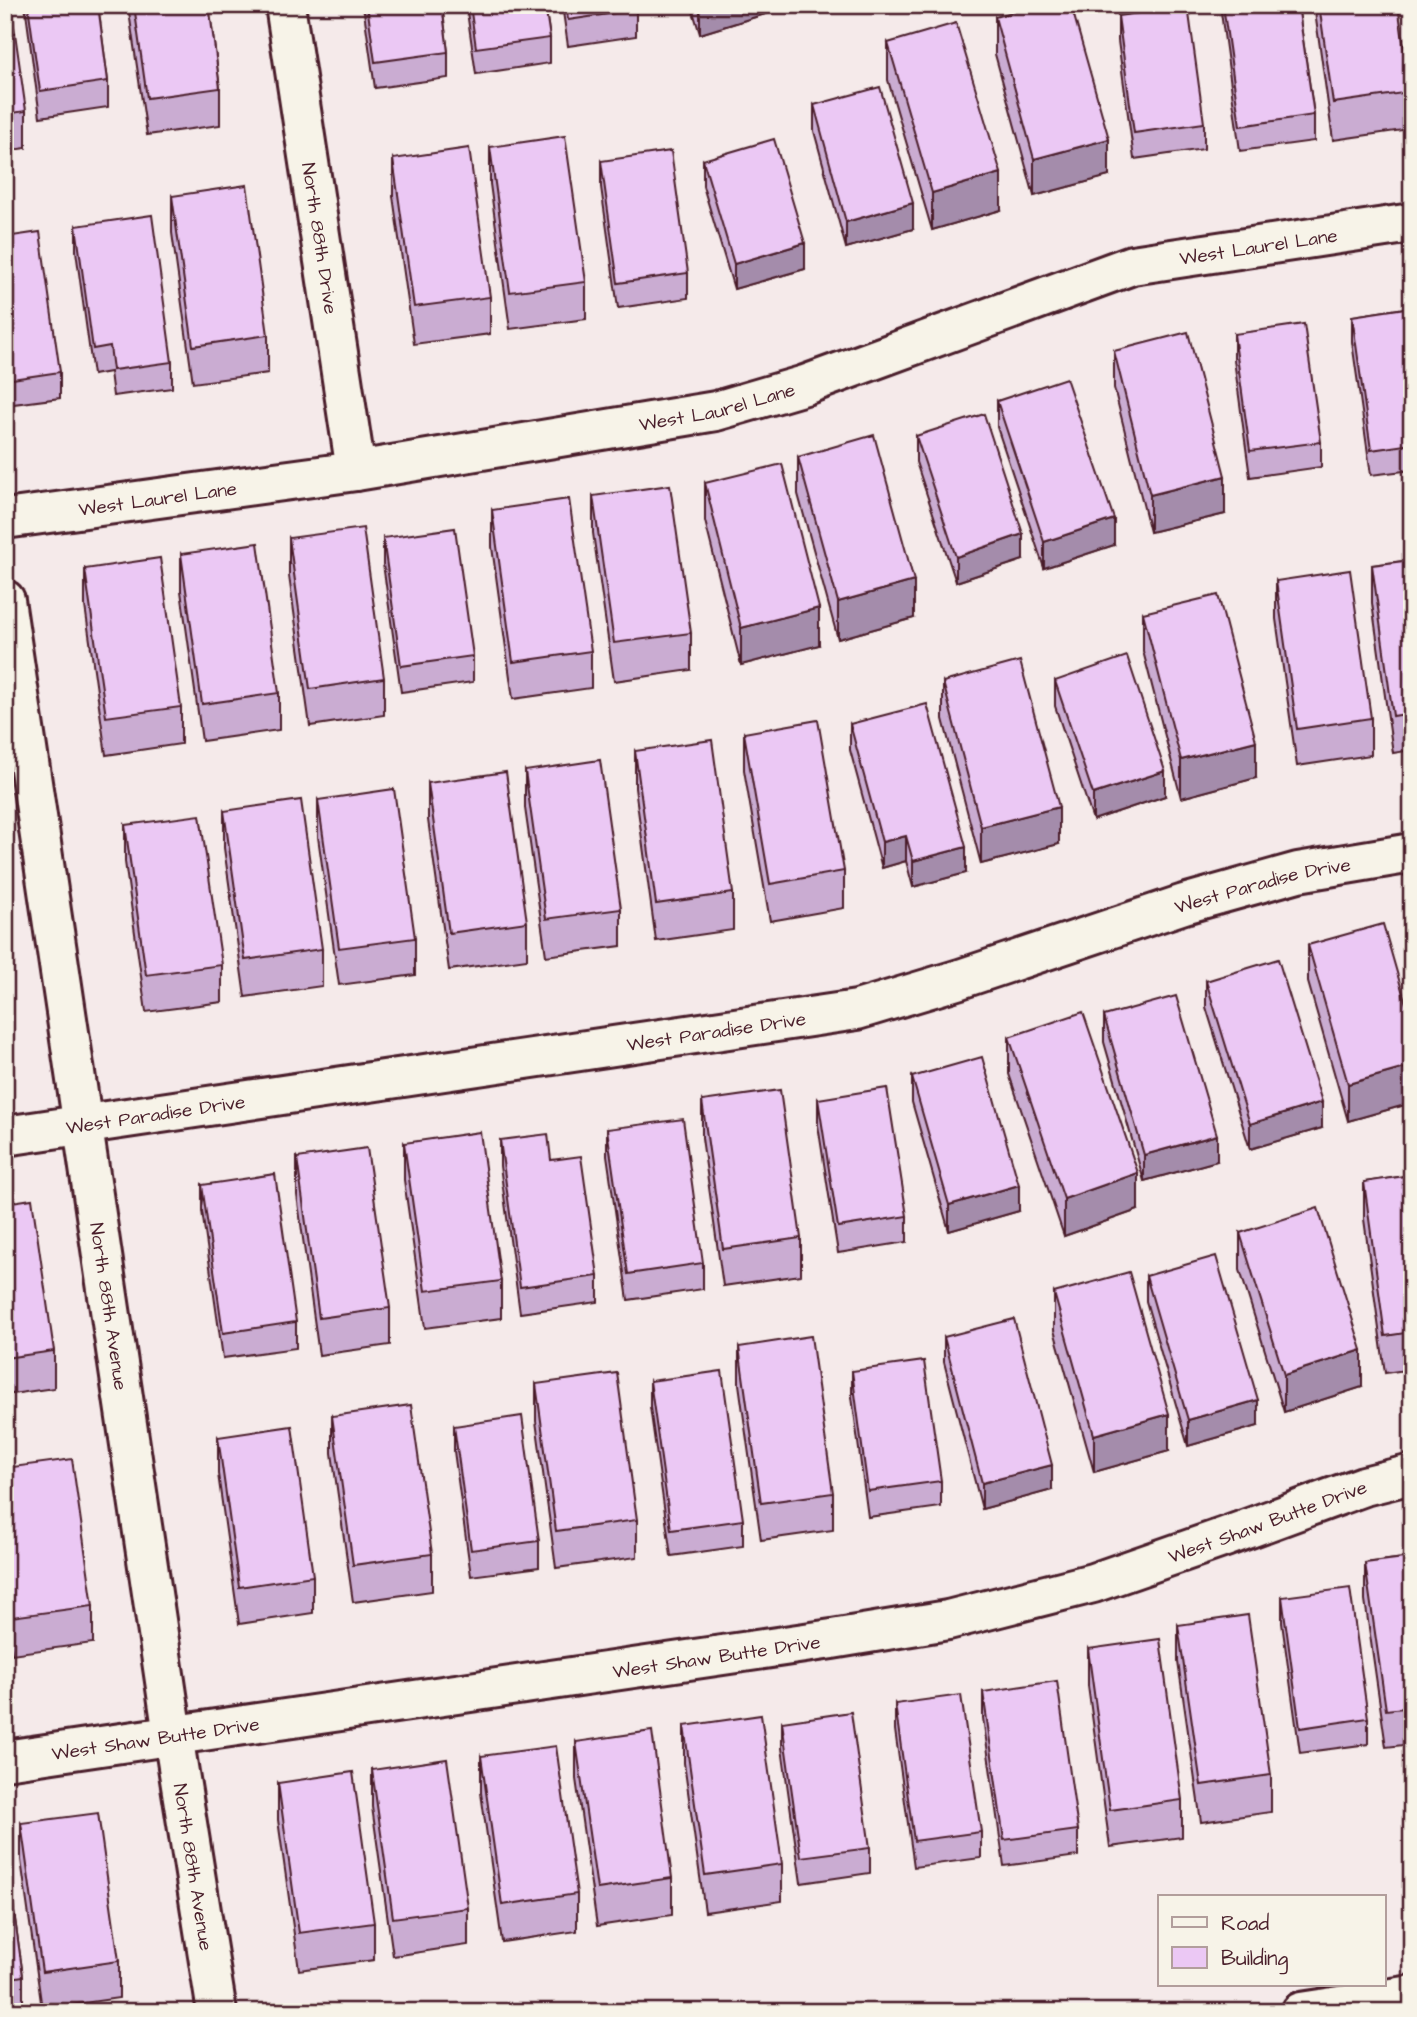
<svg xmlns="http://www.w3.org/2000/svg" width="1417" height="2017" viewBox="0 0 1417 2017" font-family="'Architects Daughter',sans-serif">
<rect width="100%" height="100%" fill="#f5eaea"/>
<filter id="ink" filterUnits="userSpaceOnUse"><feTurbulence type="fractalNoise" baseFrequency=".0143" numOctaves="2"/><feDisplacementMap in="SourceGraphic" scale="14" xChannelSelector="R" yChannelSelector="G"/><feConvolveMatrix kernelMatrix="1 2 1 2 8 2 1 2 1" color-interpolation-filters="sRGB"/></filter>
<g filter="url(#ink)">
<g fill="none" stroke-linecap="round" stroke-linejoin="round">
<defs>
<g id="minor">
<path id="s1" d="M285,5L356,471"/>
<path id="s2" d="M5,519L356,471L716,411L805,385L1132,265L1412,223"/>
<path id="s3" d="M5,600L173,1735L217,2012"/>
<path id="s4" d="M5,1136L857,1010L960,979L1184,904L1298,872L1412,853"/>
<path id="s5" d="M5,1760L832,1639L948,1620L1093,1583L1225,1537L1364,1486L1412,1474"/>
</g>
<path id="secondary" d="M1301,2012L1412,1995"/>
</defs>
<use href="#minor" stroke="#4a1f2b" stroke-width="44"/>
<use href="#secondary" stroke="#4a1f2b" stroke-width="44"/>
<use href="#minor" stroke="#f7f3e8" stroke-width="38"/>
<use href="#secondary" stroke="#f7f3e8" stroke-width="38"/>
</g>
<g fill="#caacd2" stroke="#4a1f2b" stroke-width="2">
<path d="M5,5L26,111V148L5,151Z"/>
<path d="M25,5H98L108,81V107L40,117Z"/>
<path d="M128,5H209L220,88V125L147,135Z"/>
<path d="M363,5H442L448,52V78L375,88Z"/>
<path d="M466,5H545L550,38V63L476,74Z"/>
<path d="M562,5H636V36L568,46Z"/>
<path d="M691,5H775V11L700,34Z"/>
<path d="M1220,5H1298L1314,115V141L1240,151Z"/>
<path d="M1314,5H1398L1410,92V129L1333,140Z"/>
<path d="M1118,16L1204,123V149L1134,159L1118,41Z"/>
<path d="M995,17L1109,176L1034,196L995,54Z"/>
<path d="M888,43L1001,210L932,230L888,80Z"/>
<path d="M814,105L913,229L846,248L814,131Z"/>
<path d="M490,147L586,282V319L510,329L490,184Z"/>
<path d="M393,159L490,297V334L414,344L393,196Z"/>
<path d="M703,160L805,269L734,289L703,186Z"/>
<path d="M601,161L688,273V298L618,308L601,187Z"/>
<path d="M172,196L268,335V373L193,383L172,233Z"/>
<path d="M76,226L172,362V388L113,396L110,372L93,375L76,251Z"/>
<path d="M5,237L60,372V398L5,405Z"/>
<path d="M1412,307V470L1371,475L1352,342V316Z"/>
<path d="M1234,334L1321,442V467L1250,477L1234,360Z"/>
<path d="M1114,351L1225,514L1150,532L1114,388Z"/>
<path d="M997,401L1114,545L1044,568L997,427Z"/>
<path d="M916,436L1023,560L956,582L916,462Z"/>
<path d="M798,457L914,618L838,639L798,494Z"/>
<path d="M705,483L819,645L741,665L705,521Z"/>
<path d="M593,496L691,633V670L614,681L593,533Z"/>
<path d="M492,510L591,651V688L513,699L492,547Z"/>
<path d="M289,538L384,678V715L310,726L289,576Z"/>
<path d="M383,538L473,656V682L401,692L383,564Z"/>
<path d="M181,554L279,693V730L202,741L181,591Z"/>
<path d="M1412,560V750L1393,753L1372,603V565Z"/>
<path d="M85,569L181,707V744L106,755L85,606Z"/>
<path d="M1276,581L1371,718V755L1297,766L1276,619Z"/>
<path d="M1143,613L1256,778L1181,798L1143,651Z"/>
<path d="M1055,681L1165,796L1093,820L1055,706Z"/>
<path d="M943,682L1059,844L981,864L943,719Z"/>
<path d="M850,724L966,873L913,887L906,861L882,868L850,750Z"/>
<path d="M744,733L844,871V908L770,921L744,770Z"/>
<path d="M635,751L733,893V930L656,941L635,788Z"/>
<path d="M525,771L621,909V946L546,956L525,808Z"/>
<path d="M428,783L527,922V959L449,970L428,820Z"/>
<path d="M318,800L415,938V975L339,985L318,837Z"/>
<path d="M224,811L322,949V986L245,997L224,848Z"/>
<path d="M125,825L222,965V1002L146,1012L125,862Z"/>
<path d="M1308,945L1412,1025V1103L1348,1121L1308,982Z"/>
<path d="M1206,981L1322,1128L1250,1149L1206,1007Z"/>
<path d="M1104,1016L1217,1161L1144,1181L1104,1042Z"/>
<path d="M1009,1037L1138,1210L1064,1236L1009,1074Z"/>
<path d="M912,1077L1019,1211L949,1231L912,1102Z"/>
<path d="M818,1099L907,1216V1242L838,1253L818,1125Z"/>
<path d="M702,1101L801,1238V1275L723,1286L702,1138Z"/>
<path d="M607,1129L703,1263V1289L628,1300L607,1155Z"/>
<path d="M500,1140L551,1160L598,1276V1302L520,1313L500,1166Z"/>
<path d="M404,1143L501,1281V1318L425,1328L404,1180Z"/>
<path d="M297,1158L390,1308V1345L319,1355L297,1195Z"/>
<path d="M1412,1175V1369L1385,1373L1364,1219V1182Z"/>
<path d="M202,1185L296,1322V1348L223,1358L202,1211Z"/>
<path d="M5,1203L54,1351V1388L5,1395Z"/>
<path d="M1240,1233L1362,1387L1284,1412L1240,1270Z"/>
<path d="M1146,1276L1258,1426L1188,1446L1146,1301Z"/>
<path d="M1054,1293L1169,1451L1094,1472L1054,1330Z"/>
<path d="M944,1337L1052,1490L982,1509L944,1362Z"/>
<path d="M739,1347L833,1493V1530L761,1540L739,1384Z"/>
<path d="M852,1371L941,1481V1507L868,1517L852,1397Z"/>
<path d="M650,1381L743,1520V1546L671,1556L650,1407Z"/>
<path d="M536,1384L637,1520V1557L556,1568L536,1421Z"/>
<path d="M332,1416L432,1554V1591L353,1602L332,1453Z"/>
<path d="M454,1426L539,1541V1567L471,1576L454,1451Z"/>
<path d="M218,1437L313,1576V1613L239,1624L218,1474Z"/>
<path d="M5,1468L93,1606V1643L12,1654L5,1606Z"/>
<path d="M1412,1557V1744L1386,1747L1365,1600V1563Z"/>
<path d="M1282,1597L1368,1718V1744L1300,1753L1282,1623Z"/>
<path d="M1178,1625L1271,1775V1812L1201,1822L1178,1662Z"/>
<path d="M1088,1649L1182,1800V1837L1110,1847L1088,1686Z"/>
<path d="M983,1692L1078,1830V1856L1004,1866L983,1718Z"/>
<path d="M895,1704L981,1832V1858L914,1867L895,1730Z"/>
<path d="M782,1722L870,1848V1873L801,1883L782,1748Z"/>
<path d="M684,1726L782,1864V1901L705,1912L684,1763Z"/>
<path d="M576,1742L672,1878V1915L597,1926L576,1779Z"/>
<path d="M481,1756L577,1894V1931L502,1942L481,1793Z"/>
<path d="M372,1770L468,1908V1945L393,1956L372,1807Z"/>
<path d="M278,1783L374,1923V1960L299,1970L278,1820Z"/>
<path d="M21,1823L119,1961V1998L42,2009L21,1860Z"/>
<path d="M5,1848L23,1976V2012H5Z"/>
</g>
<g fill="#a48cab" stroke="#4a1f2b" stroke-width="2">
<path d="M700,5H775V11L700,34Z"/>
<path d="M1109,139V176L1034,196V159Z"/>
<path d="M1001,173V210L932,230V193Z"/>
<path d="M913,203V229L846,248V222Z"/>
<path d="M805,243V269L734,289V264Z"/>
<path d="M1225,476V514L1150,532V495Z"/>
<path d="M1114,519V545L1044,568V542Z"/>
<path d="M1023,534V560L956,582V557Z"/>
<path d="M914,581V618L838,639V602Z"/>
<path d="M819,608V645L741,665V628Z"/>
<path d="M1256,741V778L1181,798V760Z"/>
<path d="M1165,771V796L1093,820V794Z"/>
<path d="M1059,807V844L981,864V827Z"/>
<path d="M906,836V861L882,868V842Z"/>
<path d="M966,847V873L913,887V861Z"/>
<path d="M1412,1066V1103L1348,1121V1084Z"/>
<path d="M1322,1102V1128L1250,1149V1124Z"/>
<path d="M1217,1135V1161L1144,1181V1155Z"/>
<path d="M1138,1173V1210L1064,1236V1199Z"/>
<path d="M1019,1185V1211L949,1231V1205Z"/>
<path d="M1362,1350V1387L1284,1412V1375Z"/>
<path d="M1258,1400V1426L1188,1446V1420Z"/>
<path d="M1169,1414V1451L1094,1472V1435Z"/>
<path d="M1052,1465V1490L982,1509V1483Z"/>
</g>
<g fill="#ebc8f4" stroke="#4a1f2b" stroke-width="2">
<path d="M5,5H11L26,111L5,114Z"/>
<path d="M28,5H98L108,81L40,91Z"/>
<path d="M134,5H209L220,88L147,98Z"/>
<path d="M367,5H442L448,52L375,62Z"/>
<path d="M470,5H545L550,38L476,48Z"/>
<path d="M566,5H636V10L568,20Z"/>
<path d="M1036,5H1071L1109,139L1034,159L995,17Z"/>
<path d="M1223,5H1298L1314,115L1240,126Z"/>
<path d="M1319,5H1398L1410,92L1333,103Z"/>
<path d="M1188,6L1204,123L1134,133L1118,16Z"/>
<path d="M956,23L1001,173L932,193L888,43Z"/>
<path d="M880,87L913,203L846,222L814,105Z"/>
<path d="M565,136L586,282L510,292L490,147Z"/>
<path d="M774,139L805,243L734,264L703,160Z"/>
<path d="M469,148L490,297L414,307L393,159Z"/>
<path d="M671,151L688,273L618,283L601,161Z"/>
<path d="M247,185L268,335L193,346L172,196Z"/>
<path d="M152,215L172,362L113,370L110,346L93,349L76,226Z"/>
<path d="M40,232L60,372L5,380V237Z"/>
<path d="M1412,307V444L1371,450L1352,316Z"/>
<path d="M1304,324L1321,442L1250,451L1234,334Z"/>
<path d="M1188,332L1225,476L1150,495L1114,351Z"/>
<path d="M1066,378L1114,519L1044,542L997,401Z"/>
<path d="M984,414L1023,534L956,557L916,436Z"/>
<path d="M874,435L914,581L838,602L798,457Z"/>
<path d="M782,464L819,608L741,628L705,483Z"/>
<path d="M670,485L691,633L614,643L593,496Z"/>
<path d="M569,499L591,651L513,662L492,510Z"/>
<path d="M363,528L384,678L310,689L289,538Z"/>
<path d="M455,528L473,656L401,666L383,538Z"/>
<path d="M258,543L279,693L202,704L181,554Z"/>
<path d="M160,558L181,707L106,717L85,569Z"/>
<path d="M1412,560V713L1393,716L1372,565Z"/>
<path d="M1350,570L1371,718L1297,729L1276,581Z"/>
<path d="M1218,595L1256,741L1181,760L1143,613Z"/>
<path d="M1127,656L1165,771L1093,794L1055,681Z"/>
<path d="M1020,661L1059,807L981,827L943,682Z"/>
<path d="M927,704L966,847L913,861L906,836L882,842L850,724Z"/>
<path d="M818,720L844,871L770,884L744,733Z"/>
<path d="M712,740L733,893L656,904L635,751Z"/>
<path d="M600,760L621,909L546,919L525,771Z"/>
<path d="M506,772L527,922L449,933L428,783Z"/>
<path d="M394,789L415,938L339,948L318,800Z"/>
<path d="M301,800L322,949L245,960L224,811Z"/>
<path d="M200,815L222,965L146,975L125,825Z"/>
<path d="M1383,924L1412,1025V1066L1348,1084L1308,945Z"/>
<path d="M1278,959L1322,1102L1250,1124L1206,981Z"/>
<path d="M1176,996L1217,1135L1144,1155L1104,1016Z"/>
<path d="M1083,1012L1138,1173L1064,1199L1009,1037Z"/>
<path d="M982,1057L1019,1185L949,1205L912,1077Z"/>
<path d="M887,1088L907,1216L838,1227L818,1099Z"/>
<path d="M780,1090L801,1238L723,1249L702,1101Z"/>
<path d="M683,1119L703,1263L628,1274L607,1129Z"/>
<path d="M480,1132L501,1281L425,1291L404,1143Z"/>
<path d="M548,1134L551,1160L581,1156L598,1276L520,1287L500,1140Z"/>
<path d="M367,1148L390,1308L319,1318L297,1158Z"/>
<path d="M275,1174L296,1322L223,1333L202,1185Z"/>
<path d="M1412,1175V1332L1385,1336L1364,1182Z"/>
<path d="M32,1199L54,1351L5,1358V1203Z"/>
<path d="M1318,1208L1362,1350L1284,1375L1240,1233Z"/>
<path d="M1216,1256L1258,1400L1188,1420L1146,1276Z"/>
<path d="M1129,1272L1169,1414L1094,1435L1054,1293Z"/>
<path d="M1014,1319L1052,1465L982,1483L944,1337Z"/>
<path d="M811,1336L833,1493L761,1503L739,1347Z"/>
<path d="M924,1361L941,1481L868,1491L852,1371Z"/>
<path d="M722,1371L743,1520L671,1530L650,1381Z"/>
<path d="M617,1373L637,1520L556,1531L536,1384Z"/>
<path d="M411,1405L432,1554L353,1565L332,1416Z"/>
<path d="M522,1416L539,1541L471,1550L454,1426Z"/>
<path d="M292,1426L313,1576L239,1587L218,1437Z"/>
<path d="M72,1459L93,1606L12,1617L5,1569V1468Z"/>
<path d="M1412,1557V1707L1386,1710L1365,1563Z"/>
<path d="M1350,1588L1368,1718L1300,1728L1282,1597Z"/>
<path d="M1248,1615L1271,1775L1201,1785L1178,1625Z"/>
<path d="M1160,1639L1182,1800L1110,1810L1088,1649Z"/>
<path d="M1057,1681L1078,1830L1004,1840L983,1692Z"/>
<path d="M961,1695L981,1832L914,1841L895,1704Z"/>
<path d="M851,1712L870,1848L801,1857L782,1722Z"/>
<path d="M761,1715L782,1864L705,1875L684,1726Z"/>
<path d="M652,1731L672,1878L597,1889L576,1742Z"/>
<path d="M556,1746L577,1894L502,1905L481,1756Z"/>
<path d="M447,1759L468,1908L393,1918L372,1770Z"/>
<path d="M353,1772L374,1923L299,1933L278,1783Z"/>
<path d="M98,1813L119,1961L42,1972L21,1823Z"/>
<path d="M5,1848L23,1976L5,1979Z"/>
</g>
</g>
<g text-anchor="middle" stroke-width="7" stroke-linejoin="round" paint-order="stroke">
<g font-size="19" fill="#4a1f2b" stroke="#f7f3e8">
<text dy="7" stroke="none"><textPath href="#s1" startOffset="236">North 88th Drive</textPath></text>
<text dy="7" stroke="none"><textPath href="#s2" startOffset="1288">West Laurel Lane</textPath></text>
<text dy="7" stroke="none"><textPath href="#s2" startOffset="721">West Laurel Lane</textPath></text>
<text dy="7" stroke="none"><textPath href="#s2" startOffset="154">West Laurel Lane</textPath></text>
<text dy="7" stroke="none"><textPath href="#s4" startOffset="1286">West Paradise Drive</textPath></text>
<text dy="7" stroke="none"><textPath href="#s4" startOffset="719">West Paradise Drive</textPath></text>
<text dy="7" stroke="none"><textPath href="#s4" startOffset="152">West Paradise Drive</textPath></text>
<text dy="7" stroke="none"><textPath href="#s3" startOffset="714">North 88th Avenue</textPath></text>
<text dy="7" stroke="none"><textPath href="#s5" startOffset="1288">West Shaw Butte Drive</textPath></text>
<text dy="7" stroke="none"><textPath href="#s5" startOffset="719">West Shaw Butte Drive</textPath></text>
<text dy="7" stroke="none"><textPath href="#s5" startOffset="152">West Shaw Butte Drive</textPath></text>
<text dy="7" stroke="none"><textPath href="#s3" startOffset="1281">North 88th Avenue</textPath></text>
</g>
</g>
<rect width="1417" height="2017" fill="none" stroke="#f7f3e8" stroke-width="28"/>
<rect x="14" y="14" width="1389" height="1989" fill="none" stroke="#4a1f2b" stroke-width="2.5" filter="url(#ink)"/>
<rect x="1158" y="1895" width="228" height="91" fill="#f7f3e8" stroke="#b29e9c" stroke-width="2"/>
<rect x="1172" y="1917" width="35" height="10" fill="#f7f3e8" stroke="#b29e9c" stroke-width="2"/>
<text x="1221" y="1930" font-size="21" fill="#4a1f2b">Road</text>
<rect x="1172" y="1947" width="35" height="21" fill="#ebc8f4" stroke="#b29e9c" stroke-width="2"/>
<text x="1221" y="1965" font-size="21" fill="#4a1f2b">Building</text>
</svg>
